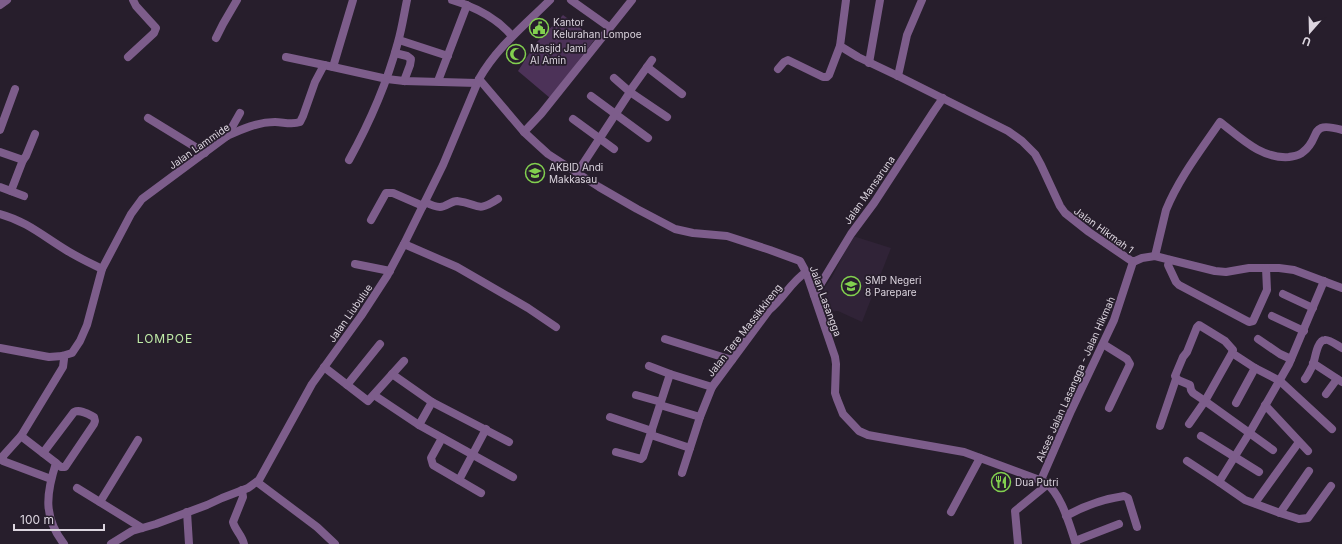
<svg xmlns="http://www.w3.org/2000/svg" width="1342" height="544" viewBox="0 0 1342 544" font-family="Inter,sans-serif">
<rect width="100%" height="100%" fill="#271e2c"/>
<path fill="#302337" d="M853,236L891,248L862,322L838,311L823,312L820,294L832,277Z"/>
<path fill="#4c3258" d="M563,15L595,39L550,98L518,71L536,43Z"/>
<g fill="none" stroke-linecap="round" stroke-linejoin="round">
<g stroke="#7d5d8b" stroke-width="8">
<path d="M452,0C475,7 496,17 512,36"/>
<path d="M571,0L609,27"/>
<path d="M846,0L840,46L858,57L898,76L1008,131L1022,141L1035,154L1041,165L1060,206L1065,213L1089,232L1133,262L1142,258L1155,256L1215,271L1226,272L1249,268H1279L1294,270L1342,288"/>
<path d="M0,5L7,0"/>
<path d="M216,38L223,24L237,0"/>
<path d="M399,40L448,56"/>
<path d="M395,53L407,56L411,59L410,65L404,81"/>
<path d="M128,57L154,33L156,28L136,6L133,0"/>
<path d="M286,57L324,65"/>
<path d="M869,63L880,0"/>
<path d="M333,67L353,0"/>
<path d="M647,67L682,94"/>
<path d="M778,69L784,62L788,60L823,77H827L829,75L840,46"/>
<path d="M898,76L907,35L922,0"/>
<path d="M614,78L630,92L667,117"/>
<path d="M479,79L524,132L537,144L548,154L599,187L637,209L675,229L693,233L727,236L770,250L800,261L806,272L835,357L836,364L835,393L837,399L843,414L859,431L868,435L879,437L964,452L1045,482C1062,495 1069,524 1076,544"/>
<path d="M438,81L467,5"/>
<path d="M591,96L648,138"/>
<path d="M148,118L205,153"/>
<path d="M573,119L614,149"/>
<path d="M0,130L15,89"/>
<path d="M524,132L541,114L632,0"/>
<path d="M227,136L240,113"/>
<path d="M0,152L23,160L11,191"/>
<path d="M23,160L26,156L35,134"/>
<path d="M349,160C370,122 387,83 398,42C402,28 404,14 407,0"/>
<path d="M577,173L630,92L632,88L652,60"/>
<path d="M0,187L24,196"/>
<path d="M425,202C429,204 435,207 440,207C446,207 451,201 457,201C479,203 475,214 498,199"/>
<path d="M0,214C26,221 43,236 66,250C77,257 90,263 102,269"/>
<path d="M371,220L386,193H393L423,206"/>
<path d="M404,244L457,267L528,308L556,327"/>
<path d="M1155,256L1166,210C1179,178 1201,150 1220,122C1241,138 1261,159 1289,157C1294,156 1299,156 1303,152C1322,138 1307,120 1342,130"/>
<path d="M1170,260L1168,265L1176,282L1179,285L1249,322L1253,321L1267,290L1266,268"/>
<path d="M355,264L390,271"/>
<path d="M1283,294L1313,308"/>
<path d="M814,295L851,234L874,203L934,111L943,98"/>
<path d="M1272,316L1304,331"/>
<path d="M665,339L732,360"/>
<path d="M1258,339L1280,354L1291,359"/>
<path d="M1103,344L1127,359L1130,364L1109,408"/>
<path d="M0,348L49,357L62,356L72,353L80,341L87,325L102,269L131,214L142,199L227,136C242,129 258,122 275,122C283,122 292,125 300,122L303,116L315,82L324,65L387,79L404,81L477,83"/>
<path d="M1232,353L1205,401L1273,450"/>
<path d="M62,356L64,359L63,367L21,436L56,463C46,494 43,517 64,544"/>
<path d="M1313,363L1342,382"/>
<path d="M649,366L670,374L712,387L769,310C783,299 791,282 806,272"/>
<path d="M324,367L368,401L404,361"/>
<path d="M392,374L432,402L509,442"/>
<path d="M1305,379C1308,375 1310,370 1313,365C1315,359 1317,340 1325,340C1329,339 1338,346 1342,348"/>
<path d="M347,385L380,344"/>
<path d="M1326,394L1337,379"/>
<path d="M374,395L419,425L513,477"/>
<path d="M636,395L661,402"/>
<path d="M1236,403L1255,368"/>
<path d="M660,405L700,417L712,387"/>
<path d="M1265,405L1308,451"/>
<path d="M610,417L652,431"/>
<path d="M1189,424L1205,401L1193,393L1191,390L1190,385L1178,380L1175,376L1183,357L1187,352L1197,327L1199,325L1225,341L1233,350L1232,353L1255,368L1280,381L1332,429"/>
<path d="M419,425L432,402"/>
<path d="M1160,426L1176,379"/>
<path d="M651,435L690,448"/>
<path d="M21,436L3,456V461L51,479"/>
<path d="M1201,436L1259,472"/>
<path d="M442,438L431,458L433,465L481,493"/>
<path d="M616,452L638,458L641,459L643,457L670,374"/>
<path d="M43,453L74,412C80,409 88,414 94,417L95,421L94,424L65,467H61L56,463"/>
<path d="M1187,461L1219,482"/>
<path d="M1309,471L1280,513L1245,500L1219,482L1250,432L1289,364L1324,281"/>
<path d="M682,473L700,417"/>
<path d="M459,480L486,429"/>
<path d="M1041,480L1071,411L1114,320L1133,262"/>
<path d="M257,482L317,527L335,544"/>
<path d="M77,488L142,528"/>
<path d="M242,490L243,497L233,522C235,530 242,535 244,544"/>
<path d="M100,502L138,440"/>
<path d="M1255,503L1299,442"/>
<path d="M187,512L189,544"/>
<path d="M951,512L980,458"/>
<path d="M1280,513L1299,519L1308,518L1331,486"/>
<path d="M1066,516C1084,506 1103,499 1124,496L1128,498L1137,527"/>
<path d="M1075,541L1119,524"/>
<path d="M111,544L132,531L156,524L207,505L222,498L248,488L259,480L312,384L361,316L387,276L404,244L443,165L479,79C497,47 525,25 550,0"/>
<path d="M1018,544L1015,511L1048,484"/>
</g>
</g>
<defs>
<symbol id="civic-ring" viewBox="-11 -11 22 22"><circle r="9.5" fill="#271e2c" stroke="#82d04f" stroke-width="1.5"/><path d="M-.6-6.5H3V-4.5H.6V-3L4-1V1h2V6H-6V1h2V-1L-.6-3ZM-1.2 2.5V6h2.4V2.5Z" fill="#82d04f"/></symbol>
<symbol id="mosque-ring" viewBox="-11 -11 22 22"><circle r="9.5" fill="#271e2c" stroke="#82d04f" stroke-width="1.5"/><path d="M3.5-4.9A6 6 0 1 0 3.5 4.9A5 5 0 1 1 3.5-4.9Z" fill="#82d04f"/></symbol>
<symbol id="university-ring" viewBox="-11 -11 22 22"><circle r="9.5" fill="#271e2c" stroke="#82d04f" stroke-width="1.5"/><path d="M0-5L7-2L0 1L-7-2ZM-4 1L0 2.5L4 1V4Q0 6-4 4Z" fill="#82d04f"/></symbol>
<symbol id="school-ring" viewBox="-11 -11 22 22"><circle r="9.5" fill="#271e2c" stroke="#82d04f" stroke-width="1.5"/><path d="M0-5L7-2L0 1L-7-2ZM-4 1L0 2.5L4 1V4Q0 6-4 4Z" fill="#82d04f"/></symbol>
<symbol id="restaurant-ring" viewBox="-11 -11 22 22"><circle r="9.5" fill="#271e2c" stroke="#82d04f" stroke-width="1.5"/><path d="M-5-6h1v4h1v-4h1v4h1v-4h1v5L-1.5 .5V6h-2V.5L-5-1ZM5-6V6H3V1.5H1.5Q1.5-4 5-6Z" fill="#82d04f"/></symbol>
</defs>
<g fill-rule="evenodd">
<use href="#civic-ring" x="528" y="17" width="22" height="22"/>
<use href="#mosque-ring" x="505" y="43" width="22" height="22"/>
<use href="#university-ring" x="524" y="162" width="22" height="22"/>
<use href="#school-ring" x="840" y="275" width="22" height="22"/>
<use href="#restaurant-ring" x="990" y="471" width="22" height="22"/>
</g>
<g text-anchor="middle" stroke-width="3.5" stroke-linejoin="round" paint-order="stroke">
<g font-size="10" fill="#dcd5df" stroke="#271e2c" text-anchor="start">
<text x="553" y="26">Kantor<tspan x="553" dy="12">Kelurahan Lompoe</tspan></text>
<text x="530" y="52">Masjid Jami<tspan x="530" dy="12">Al Amin</tspan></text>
<text x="549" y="171">AKBID Andi<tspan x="549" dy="12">Makkasau</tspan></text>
<text x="865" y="284">SMP Negeri<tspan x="865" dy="12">8 Parepare</tspan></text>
<text x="1015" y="486">Dua Putri</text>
</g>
<g font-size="10" fill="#dcd5df" stroke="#271e2c">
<text transform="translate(199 146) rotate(-35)" y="4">Jalan Lammide</text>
<text transform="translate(869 190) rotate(-55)" y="4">Jalan Mansaruna</text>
<text transform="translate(1104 230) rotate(36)" y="4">Jalan Hikmah 1</text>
<text transform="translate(826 301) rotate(70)" y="4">Jalan Lasangga</text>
<text transform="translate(350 313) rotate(-55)" y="4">Jalan Liubulue</text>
<text transform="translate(744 330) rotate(-52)" y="4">Jalan Tere Massikkireng</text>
<text transform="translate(1075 379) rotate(-66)" y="4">Akses Jalan Lasangga - Jalan Hikmah</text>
</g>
<g font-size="12" letter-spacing="1" fill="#c0eca8" stroke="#271e2c">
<text x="165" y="343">LOMPOE</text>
</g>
</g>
<g transform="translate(1310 32) rotate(200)" stroke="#271e2c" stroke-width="3" paint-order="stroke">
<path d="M0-3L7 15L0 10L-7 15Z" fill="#dcd5df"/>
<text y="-6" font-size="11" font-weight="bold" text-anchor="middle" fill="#dcd5df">U</text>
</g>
<path d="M14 524v6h90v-6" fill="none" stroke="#dcd5df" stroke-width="2"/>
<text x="20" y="524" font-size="12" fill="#dcd5df" stroke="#271e2c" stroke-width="3" paint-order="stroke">100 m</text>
</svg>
